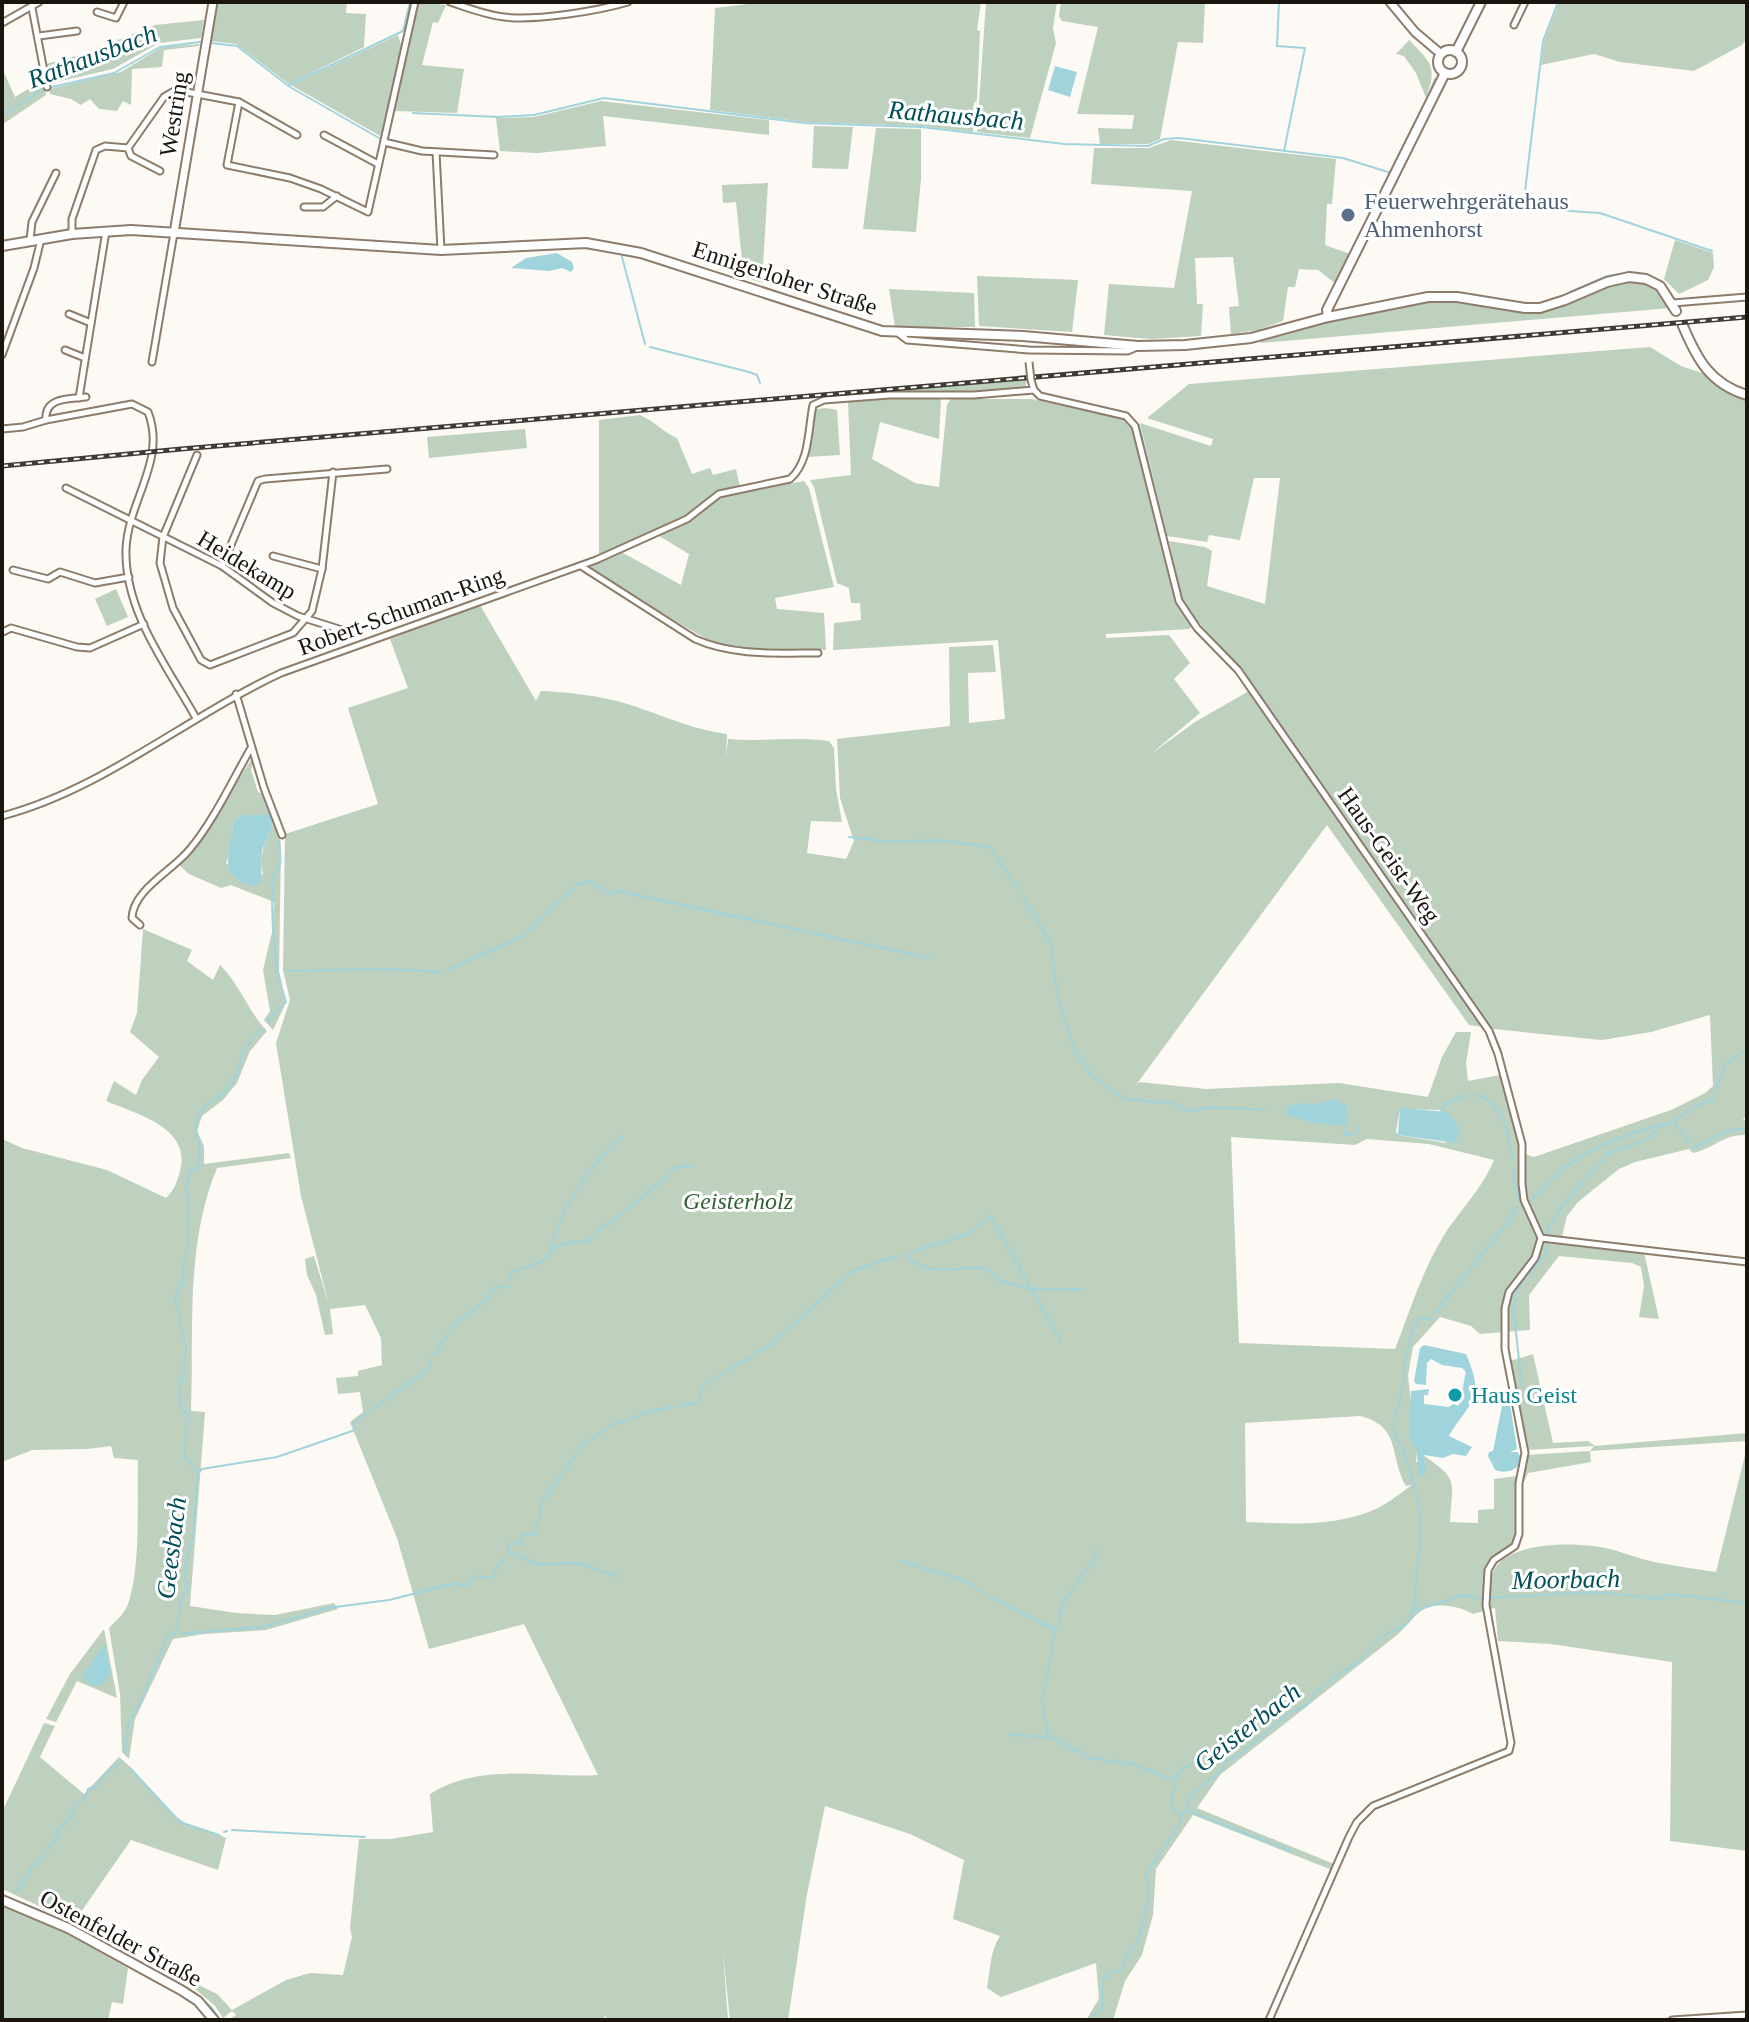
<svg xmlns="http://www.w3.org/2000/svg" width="1749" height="2022" viewBox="0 0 1749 2022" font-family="Georgia,serif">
<rect width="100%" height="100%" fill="#fdf9f5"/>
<g fill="#bdd1be" fill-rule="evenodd">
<path d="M217,2H347L346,13L366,14L364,47L289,84L236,44L210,41Z"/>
<path d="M419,2L446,5L438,23L433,22L422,65L464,69L457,113L394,111Z"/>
<path d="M765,2H981L977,30L980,31L977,100L974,103L973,132L921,126L805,122L710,110L715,8Z"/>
<path d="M986,2H1057L1053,28L1056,43L1030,138L977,132Z"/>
<path d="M1061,2H1205L1203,43L1178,42L1160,139L1148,144H1100L1098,128L1132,129L1134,115L1077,114L1098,27L1062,21L1059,16Z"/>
<path d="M1559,2H1747V38L1742,45L1694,71L1620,62L1594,54L1541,65L1544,41Z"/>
<path d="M204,20L201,38L159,43L113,69L48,84L46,64L80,55L155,25Z"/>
<path d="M398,35L402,48L382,137L291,85Z"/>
<path d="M1409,40C1431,63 1438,66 1426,98L1416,73L1404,56L1396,54Z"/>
<path d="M200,44L199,46L164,50L162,67L132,69L131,105L123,101L117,111L99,109L90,99L81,105L71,99L50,94L49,89L121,72L162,47Z"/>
<path d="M2,68L15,97L44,79L46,95L3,124L2,157Z"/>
<path d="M601,101L769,120V135L603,116L606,146L538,153L500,151L496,118L534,117Z"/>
<path d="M814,126L853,127L848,169L812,168Z"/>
<path d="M876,128L921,129V179L916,232L863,229Z"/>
<path d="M1171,140L1336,159L1332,204H1327L1325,245L1350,254L1336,284L1318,270L1299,269L1295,287H1288L1283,321L1258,330L1231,334L1229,307L1239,306L1233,257L1195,258L1197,304H1203L1201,336L1151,339L1104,335L1109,284L1174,288L1192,191L1091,184L1094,148H1149Z"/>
<path d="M768,183L762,283L742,276L743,269L736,202L723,203L722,185Z"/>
<path d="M1675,240L1713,253L1714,267L1708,280L1679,294L1664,279Z"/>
<path d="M977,276L1078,280L1072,332L979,326Z"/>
<path d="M1639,280L1658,289L1671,308L1260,343L1262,339L1302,327L1424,301H1458L1534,312L1551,309L1620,281Z"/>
<path d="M889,289L974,293L975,327H895Z"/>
<path d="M1650,347L1681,366L1702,373L1725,391L1747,399V1114L1743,1120H1747V1135C1723,1134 1717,1147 1693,1153L1689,1149L1635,1162L1619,1169L1578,1202L1567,1216L1562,1236L1542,1234L1549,1244L1576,1243L1644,1252L1659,1319L1639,1317L1644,1286L1641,1267L1632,1263L1559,1256L1529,1295L1530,1330L1480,1334L1471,1326L1440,1317L1413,1347L1408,1376L1417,1451L1416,1462L1425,1464L1423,1455C1460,1481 1452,1479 1450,1522L1478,1523V1510L1494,1509V1479L1517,1476C1517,1493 1522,1529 1515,1543C1509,1553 1495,1555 1487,1570L1490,1580C1498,1541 1568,1542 1600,1547C1618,1550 1636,1558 1654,1562C1675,1566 1696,1569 1716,1572L1747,1447V1851L1670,1841L1672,1662L1551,1644L1498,1641L1495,1608L1473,1614C1460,1606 1435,1601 1421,1611C1413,1617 1405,1628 1397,1635L1220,1775L1197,1808L1334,1864L1332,1870L1193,1815L1156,1869L1153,1915L1142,1955L1125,1981L1113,2020H1086L1099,1999L1096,1963L1001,1997L987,1988C991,1968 989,1954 1000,1936L953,1919L964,1860L910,1834L825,1806L807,1894L788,2020H730L723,1953L728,2020H607L605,2015L604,2020H228L236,2015L232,2011L223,2018L215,2006L195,1989L197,1984L217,1994L232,2010L286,1980L310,1973L343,1975L352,1937L350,1928L359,1839H391L433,1832L430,1794C483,1761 540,1779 598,1775L524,1624L429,1649L397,1538L350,1422L363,1412L360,1392L338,1394L336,1378L358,1376V1371L382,1365L381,1338L365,1305L330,1309L333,1334L325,1335L316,1295L307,1275L305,1259L314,1256L329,1305L301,1196L276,1043L290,1000L283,970L285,834L378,804L348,708L408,688L390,639L480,605L536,701L541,691C567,692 592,695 617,701C654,711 688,729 727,734L726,759L728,739C762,742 796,736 829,741L834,748L836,789L842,822L811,821L807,853L846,859L854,841L840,798L837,739L950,726L949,647L993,645L996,672L968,673L969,723L1005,719L998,640L833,650L834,623L861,620L860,603H851L849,588L837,583L814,487L810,480L851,475L848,401L892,398L941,399L939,439L880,422L872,459L915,483L939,487L947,405L951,399H1032L1125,419L1132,424L1175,602L1191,627L1189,629L1106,634V638L1169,635L1190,663L1174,679L1200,713L1151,754L1195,722L1249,691L1484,1027L1469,1025L1327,825L1136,1085L1140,1082L1206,1089L1339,1083L1428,1097L1442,1057L1456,1032H1471L1466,1063L1468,1081L1500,1075L1492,1043V1029L1489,1028L1252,685L1229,655L1189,612L1182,599L1169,541L1205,547L1212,551L1207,586L1265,604L1280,478H1254L1240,540L1209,535L1207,542L1167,536L1140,423L1211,446L1213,439L1147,418L1189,384ZM1710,1015L1713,1086L1705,1093L1671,1110L1534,1157L1525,1154L1501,1048L1493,1029L1602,1040L1651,1032ZM1400,1109L1441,1110L1446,1143L1398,1135L1396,1131ZM1231,1137L1355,1145L1367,1139L1429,1144L1494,1160C1481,1192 1455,1214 1439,1244C1420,1277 1409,1314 1395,1349L1239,1343ZM1360,1416C1402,1426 1389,1457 1406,1486L1412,1485C1401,1493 1388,1503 1376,1509C1335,1527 1289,1524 1246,1522L1245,1423Z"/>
<path d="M1027,380L1025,389L1021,390L907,392L908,389Z"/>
<path d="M826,408L837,410L840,455L807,457L816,409Z"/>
<path d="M640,415C654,421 663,432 677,438L692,474L710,468L713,475L736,469L740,487L716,492L685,517L599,556V420Z"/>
<path d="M525,429L527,448L429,458L427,437Z"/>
<path d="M804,481L809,488L834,587L775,598L777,609L824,613L826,650H764L715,644L586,569L623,553L681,585L689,554L659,536L688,521L706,505L720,497Z"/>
<path d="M116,589L128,617L107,626L95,599Z"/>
<path d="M251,760L253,764L251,770L258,792L263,794L280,836L281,848L279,972L285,997L284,1007L273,1030L264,1020L270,1011L263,970L272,932L274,902L231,885L221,888L189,874L179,865L193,850ZM243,815H266L273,823C266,841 258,856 263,875L226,864L232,842L233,822Z"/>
<path d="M143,929L192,950L187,961L213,980L220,965C240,985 248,1011 267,1031L250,1051L237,1083L223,1100L202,1116L197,1131L204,1146V1164L289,1153L291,1158L217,1168C185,1246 194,1329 191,1411L205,1412L190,1606L236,1613L275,1615L334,1603L338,1609L266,1630L204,1634L173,1639L135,1719L129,1759L122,1752L120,1694L109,1628C116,1620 124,1615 128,1604C141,1568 137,1500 138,1460L114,1458L111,1446L87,1449L32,1450L2,1462V1139L22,1148L107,1170L166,1198C175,1189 177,1182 180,1171C192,1127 136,1114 106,1101L114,1081L136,1095L142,1080L159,1057L130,1032L137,1013Z"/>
<path d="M1533,1354L1553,1443L1588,1441L1595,1446L1747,1433V1441L1590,1451L1591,1462L1528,1473L1524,1482L1523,1470L1526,1455L1590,1451L1594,1446L1528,1450L1510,1361Z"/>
<path d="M104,1629L117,1698L77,1681L56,1722L46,1719L70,1674Z"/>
<path d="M44,1723L55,1726L40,1757L84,1794L119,1757C142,1775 156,1801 178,1818C192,1830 211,1829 226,1838L218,1870L131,1840L74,1922L2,1889V1812Z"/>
<path d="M2,1906L63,1932L128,1968L123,2004L112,2002L108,2020H2Z"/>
</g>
<g fill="#a0d4dc">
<path d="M1055,66L1077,72L1070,97L1048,90Z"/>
<path d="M557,253L572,262L574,268L571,272L562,268L549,271L511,268L526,258Z"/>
<path d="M268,812L273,823L262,851L261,882L253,886C214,876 232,852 233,822L243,815H265Z"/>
<path d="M1334,1099L1345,1105L1348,1114L1346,1126L1315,1123L1285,1115L1288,1106L1303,1103L1317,1104Z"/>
<path d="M1400,1108L1448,1112L1460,1130L1455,1143L1398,1135Z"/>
<path d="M1424,1345L1466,1354C1486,1401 1471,1399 1449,1436L1472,1447L1466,1456L1453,1454L1443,1458L1424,1455L1426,1474L1421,1476L1418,1475L1417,1452L1409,1436L1411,1391L1429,1389L1428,1395H1424V1404L1449,1407L1454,1403L1458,1406C1464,1397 1462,1385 1466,1372L1462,1368L1442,1365L1431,1359L1427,1363L1426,1385L1416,1384L1414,1381L1420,1348Z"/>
<path d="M1510,1404L1517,1449L1510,1452H1518L1522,1461C1516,1471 1505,1474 1495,1470L1488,1456L1489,1452L1493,1451L1502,1406Z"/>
<path d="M104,1644L111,1673L101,1686L90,1685L82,1676Z"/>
</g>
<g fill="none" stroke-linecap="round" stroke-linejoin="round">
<g stroke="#a0d4dc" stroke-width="2">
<path d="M1279,2L1277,46L1305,48L1284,151"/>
<path d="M1558,2L1543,41L1523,208L1600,213L1712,251"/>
<path d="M211,43L237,46L290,87L379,138"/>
<path d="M289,85L403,31L410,2"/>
<path d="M1427,100L1435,79"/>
<path d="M413,113L498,117L534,115L604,98L805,123L921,127L1064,144L1148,146L1164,139L1179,138L1343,158L1391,173L1408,138"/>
<path d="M2,116L43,89L114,73L160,47L200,42"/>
<path d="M621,253L645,344"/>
<path d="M448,254L527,250"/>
<path d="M635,256L660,263"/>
<path d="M1570,292L1607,276L1631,272"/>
<path d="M650,347L749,372L757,375L760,383"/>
<path d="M1139,425L1166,536"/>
<path d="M849,837L889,842L938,840L990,847L1017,888"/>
<path d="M1021,894L1051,943L1056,988L1064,1019L1074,1049L1092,1076L1123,1098L1160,1103L1170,1101L1187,1111L1213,1107L1264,1110"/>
<path d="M447,970L521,937L576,886L589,881L609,894L618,891L930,958"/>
<path d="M285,971L390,969L438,972"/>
<path d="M268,1021L286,1002C272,962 272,920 272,878C284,865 280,858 279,841"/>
<path d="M1475,1094C1505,1104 1507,1131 1513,1158"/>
<path d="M1441,1110L1447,1103L1468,1095"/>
<path d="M1673,1122L1690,1143"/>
<path d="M1344,1129V1135L1357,1134L1358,1124"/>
<path d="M1691,1148C1716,1140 1719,1128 1747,1129"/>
<path d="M1531,1201C1567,1156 1607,1140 1660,1125"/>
<path d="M990,1215L1061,1342"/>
<path d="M989,1217L968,1234L915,1251L907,1256C928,1278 959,1266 986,1268L1000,1281L1032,1289H1082"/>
<path d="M551,1251C556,1215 594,1158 623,1136"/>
<path d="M509,1278L512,1272L541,1262L553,1249L570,1242H587L603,1226L609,1224L658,1184L674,1168L693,1165"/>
<path d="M1434,1314L1512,1217L1515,1209L1522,1205L1515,1185L1513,1167"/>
<path d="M433,1355C439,1348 443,1340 449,1332C458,1320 477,1307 489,1298L491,1289L507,1286"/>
<path d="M179,1385L184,1374L186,1349L175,1297L184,1278L183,1267L189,1242V1207L186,1186L190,1170L199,1167L200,1148L195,1125L205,1106L223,1094L238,1072L242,1053L261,1028"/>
<path d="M1522,1386L1514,1315L1516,1290L1544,1256L1548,1246L1547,1230L1563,1205L1607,1154L1648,1139L1661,1125L1673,1122L1696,1106L1712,1100L1725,1064L1747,1049"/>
<path d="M679,1406L699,1402L701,1387L772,1344L852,1271L898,1256"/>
<path d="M199,1472L202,1469L277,1457L355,1430L354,1423L431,1367L429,1358"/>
<path d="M1416,1493L1406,1457L1394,1432L1395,1413L1399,1406C1404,1377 1405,1344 1419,1318L1429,1320L1431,1318"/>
<path d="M901,1561L963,1580L984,1593"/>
<path d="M616,1576L579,1563L536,1564L515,1554H508L510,1544H520L524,1534L533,1535C536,1532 542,1505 542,1502L583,1444L612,1425L651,1411L673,1407"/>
<path d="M1415,1595L1421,1523L1417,1497"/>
<path d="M988,1596L1055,1630"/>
<path d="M1645,1597L1657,1599L1668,1594L1747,1603"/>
<path d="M1489,1598L1592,1592L1643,1597"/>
<path d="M1414,1611L1464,1595L1482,1599"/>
<path d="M1059,1624L1063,1603L1094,1559L1096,1551"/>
<path d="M180,1634L263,1627L328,1608L389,1600L456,1583L465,1586L477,1576L490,1578L504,1558"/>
<path d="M1009,1735L1048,1737"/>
<path d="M1056,1740L1048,1737L1042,1702L1056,1625"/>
<path d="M1058,1741L1061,1745L1065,1743L1072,1750L1078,1749L1089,1759L1100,1758L1108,1763L1118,1760L1123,1765L1127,1762L1174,1780C1175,1793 1168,1799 1176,1813L1182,1814"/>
<path d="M126,1752L128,1723L140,1703L168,1635L175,1634L181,1601L188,1587L185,1580L187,1556L193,1537L198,1473L185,1456L186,1420L189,1416L181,1406V1400L178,1394L180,1388"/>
<path d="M130,1768L180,1822L219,1835"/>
<path d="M1175,1779L1183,1767H1187L1209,1750"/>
<path d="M1188,1811L1291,1851"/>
<path d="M232,1830L365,1837"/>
<path d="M224,1832L227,1831"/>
<path d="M15,1893C21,1884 27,1878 32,1867C43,1861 48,1844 59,1836L57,1832L73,1814L75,1805L85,1798L88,1789L97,1786L106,1773L122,1761"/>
<path d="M2,1895L46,1913"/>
<path d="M50,1915L131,1957"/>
<path d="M135,1960L189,1989"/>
<path d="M194,1992L212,2008L220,2020"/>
<path d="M1089,2020L1102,2008L1103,1979L1110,1973L1123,1969C1126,1951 1133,1953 1138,1940C1145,1921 1150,1893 1146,1874L1179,1825L1188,1802L1197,1790L1221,1771L1225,1762L1239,1755L1288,1714L1307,1705C1314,1690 1341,1672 1354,1665C1363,1659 1369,1649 1376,1642C1394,1623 1413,1636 1415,1598"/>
</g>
<defs>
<g id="minor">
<path d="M450,2C468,8 486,15 504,17C536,21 597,11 628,2"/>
<path d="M32,8L47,87"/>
<path d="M97,12L116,18L124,2"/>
<path d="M2,23L39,2"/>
<path d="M1514,25L1525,2"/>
<path d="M39,36L77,31"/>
<path d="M239,102L227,165L290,178L321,189L368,212L415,2"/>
<path d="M324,135L378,164"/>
<path d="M384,142L422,151L494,155"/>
<path d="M128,148L164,97L176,90L239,102L297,135"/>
<path d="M128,148L131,156L160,171"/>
<path d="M436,152L441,250"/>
<path d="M304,207H323L337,196"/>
<path d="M72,234V219L96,150L105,146L128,148"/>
<path d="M30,240L32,222L56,173"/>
<path d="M1673,303L1747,297"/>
<path d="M69,314L91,323"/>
<path d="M898,333L907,340L1029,350L1128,351L1137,347"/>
<path d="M65,350L85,358"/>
<path d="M2,355L34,268L41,239"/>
<path d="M152,362L174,233"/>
<path d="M1031,380L1034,390L1040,396L1126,416L1135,426L1179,601L1197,628L1238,670L1489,1031L1498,1054L1522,1144V1184L1524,1200L1541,1238L1535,1258L1509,1292L1505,1308V1349L1525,1453L1519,1483V1534L1515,1546L1494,1560L1488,1570L1486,1605L1511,1743L1509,1751L1373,1806L1357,1822L1349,1837L1269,2020"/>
<path d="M79,398L106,231"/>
<path d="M46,420C44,397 69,399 86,397"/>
<path d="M2,429L23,427L46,420L132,404L148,412C167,460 128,501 126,549C124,611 167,666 196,718"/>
<path d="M197,455L163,537L160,563L173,608L201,660L210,665L293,633L312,611L322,569L333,472"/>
<path d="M66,488L222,566L273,603L298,616L348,632"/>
<path d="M273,556L322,569"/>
<path d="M222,566L258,481L265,479L387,469"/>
<path d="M581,566L695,639C733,656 777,653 818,653"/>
<path d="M13,570L48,579L60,572L95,583L129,577"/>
<path d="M3,632L11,628L77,647L90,648L144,624"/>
<path d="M236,694L264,788L282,835"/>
<path d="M2,816C104,789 186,717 281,673L596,560L687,519L719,494L790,479C810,462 808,429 813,405L824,400L889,395H974L1034,390"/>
<path d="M140,925L132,918C133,889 174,870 190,849C213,822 233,779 251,748"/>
<path d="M1541,1238L1747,1262"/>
<path d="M1672,2020L1747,2015"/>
</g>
<g id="tertiary">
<path d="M1390,2L1415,32L1441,54"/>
<path d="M174,233L213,2"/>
</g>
<g id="secondary">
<circle cx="1450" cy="62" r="12"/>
<path d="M1456,52L1481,2"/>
<path d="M2,246L72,234L131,230L441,250L586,243L641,253L882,331L1023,336L1138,346L1185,345L1251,338L1328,317L1428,297H1457L1525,308H1540L1565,300L1607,282L1629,277L1646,279L1660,286L1676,311"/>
<path d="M1328,317L1327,310L1445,73"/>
<path d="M1683,326C1697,359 1710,384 1747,395"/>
<path d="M2,1900L68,1928L181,1990L198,2001L214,2020"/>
</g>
</defs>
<use href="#minor" stroke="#8d7c6c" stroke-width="9"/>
<use href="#tertiary" stroke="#8d7c6c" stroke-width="11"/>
<use href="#secondary" stroke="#8d7c6c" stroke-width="12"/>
<use href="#minor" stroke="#fff" stroke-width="5"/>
<use href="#tertiary" stroke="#fff" stroke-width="7"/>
<use href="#secondary" stroke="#fff" stroke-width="8"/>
<defs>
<path id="rail" d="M2,466L181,449L1747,317"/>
</defs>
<use href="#rail" stroke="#3f3a34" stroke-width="5"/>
<use href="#rail" stroke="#fff" stroke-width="2" stroke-dasharray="6" stroke-linecap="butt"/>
<defs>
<path id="minor-bridge" d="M1029,362L1031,380"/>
</defs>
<use href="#minor-bridge" stroke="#8d7c6c" stroke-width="9" stroke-linecap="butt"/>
<use href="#minor-bridge" stroke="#fff" stroke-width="5"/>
</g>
<circle fill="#5c6f8a" stroke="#fff" stroke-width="3" cx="1348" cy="215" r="8"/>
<circle fill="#0f9aa8" stroke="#fff" stroke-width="3" cx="1455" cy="1395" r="8"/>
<g text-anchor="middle" stroke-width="6" stroke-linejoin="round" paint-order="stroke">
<g font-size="24" fill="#1b150f" stroke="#fff">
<text transform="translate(174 114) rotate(-81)" y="8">Westring</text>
<text transform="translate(785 278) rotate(18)" y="8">Ennigerloher Straße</text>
<text transform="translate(247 565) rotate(31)" y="8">Heidekamp</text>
<text transform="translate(401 611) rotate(-20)" y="8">Robert-Schuman-Ring</text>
<text transform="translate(1389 855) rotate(55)" y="8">Haus-Geist-Weg</text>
<text transform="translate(121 1938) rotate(28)" y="8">Ostenfelder Straße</text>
</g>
<g font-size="24" fill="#4e5e75" stroke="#fff" text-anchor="start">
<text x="1364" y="209">Feuerwehrgerätehaus<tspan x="1364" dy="28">Ahmenhorst</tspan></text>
</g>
<g font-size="24" font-style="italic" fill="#316137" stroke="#fff">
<text x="738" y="1209">Geisterholz</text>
</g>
<g font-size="24" fill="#0d838f" stroke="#fff" text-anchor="start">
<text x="1471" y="1403">Haus Geist</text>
</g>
<g font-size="26" font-style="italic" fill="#004e57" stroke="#fff">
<text transform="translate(92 56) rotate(-21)" y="9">Rathausbach</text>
<text transform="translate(956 115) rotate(5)" y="9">Rathausbach</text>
<text transform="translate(171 1548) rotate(-83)" y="9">Geesbach</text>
<text transform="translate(1566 1579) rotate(-1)" y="9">Moorbach</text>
<text transform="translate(1247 1727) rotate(-38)" y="9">Geisterbach</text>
</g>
</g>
<rect width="1749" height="2022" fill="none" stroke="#1b150f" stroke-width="8"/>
</svg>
